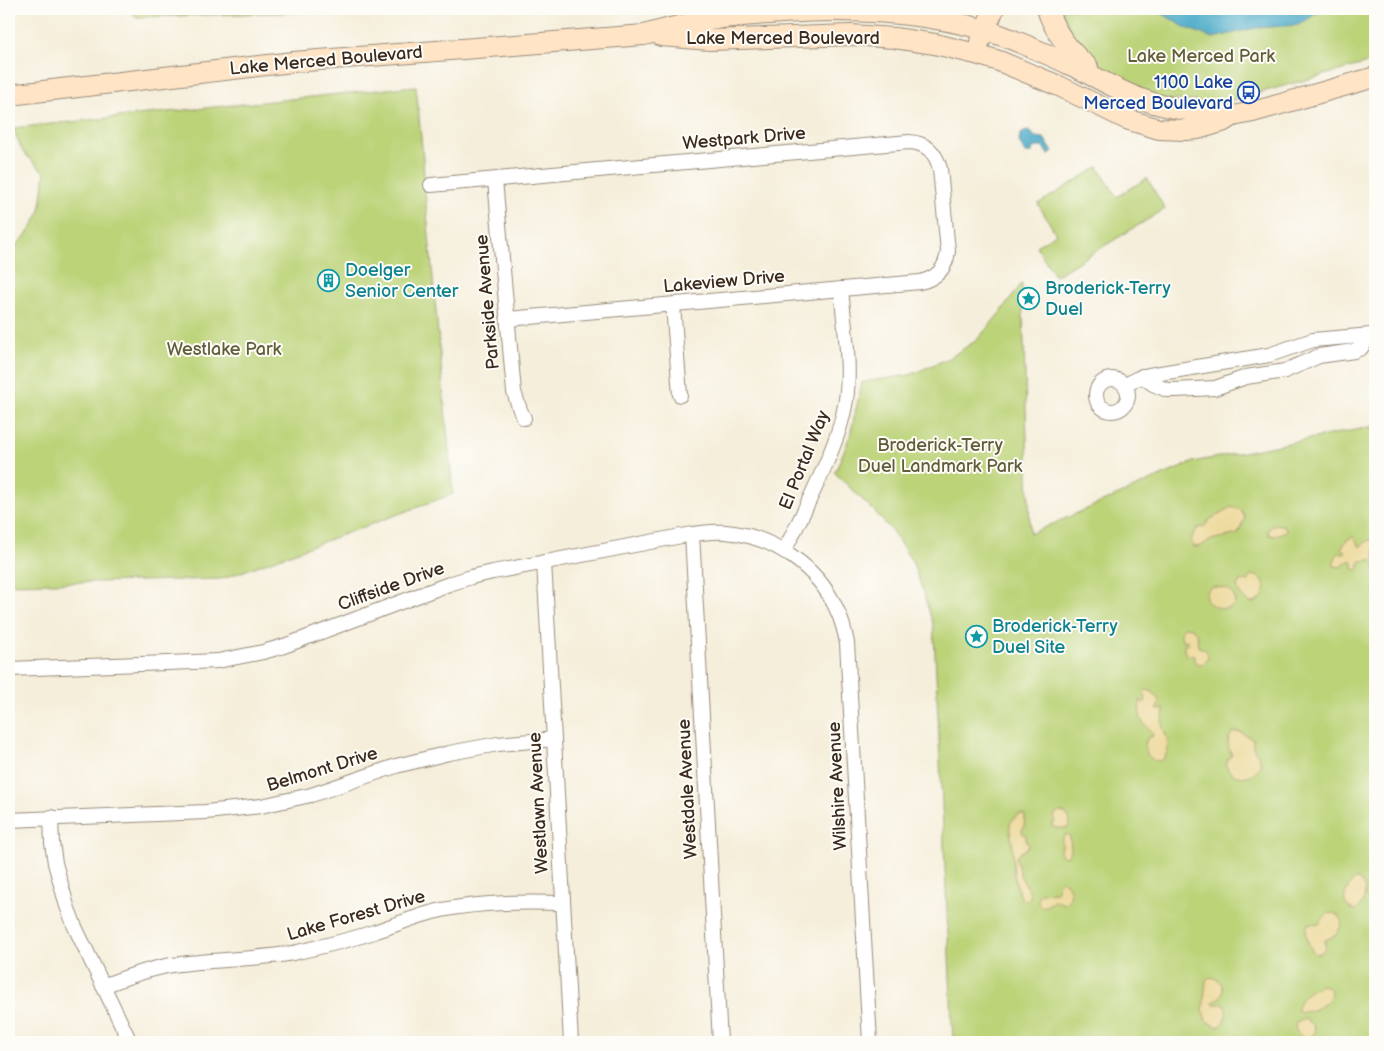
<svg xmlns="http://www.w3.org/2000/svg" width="1384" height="1051" viewBox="0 0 1384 1051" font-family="'Balsamiq Sans',sans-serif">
<rect width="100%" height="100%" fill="#fdfcf7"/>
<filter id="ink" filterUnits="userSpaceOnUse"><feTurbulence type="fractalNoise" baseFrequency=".02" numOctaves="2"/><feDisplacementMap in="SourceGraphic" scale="10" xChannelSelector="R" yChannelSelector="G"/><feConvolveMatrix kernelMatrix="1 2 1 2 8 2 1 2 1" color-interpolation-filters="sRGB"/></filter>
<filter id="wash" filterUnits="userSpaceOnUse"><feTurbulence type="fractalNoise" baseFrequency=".0096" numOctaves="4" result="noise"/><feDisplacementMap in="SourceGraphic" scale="20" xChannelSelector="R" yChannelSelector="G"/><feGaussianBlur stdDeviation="1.12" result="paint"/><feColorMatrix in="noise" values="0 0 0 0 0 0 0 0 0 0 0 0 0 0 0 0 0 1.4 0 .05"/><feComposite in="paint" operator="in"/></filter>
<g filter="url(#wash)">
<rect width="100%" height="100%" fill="#f5eeda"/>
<g fill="#bcd378" stroke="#7c7e4b">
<path d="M128,9H409L136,17Z"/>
<path d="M1061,9H1375V61L1229,101L1212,103L1161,99L1113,76L1101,67L1082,47L1069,27Z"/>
<path d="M416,86L423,159L425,193L453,494L222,579L9,584V250C20,245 35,225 39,213C43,200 43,186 45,173L23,152L13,128Z"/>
<path d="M1098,167L1117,197L1147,178L1165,209L1055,276L1036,246L1056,234L1038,204Z"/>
<path d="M1022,283L1030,534L1193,462L1375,426V1042H953L935,653L933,624L922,589L912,561L892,531L876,513L834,472L837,468L850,436L862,382L910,375L949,358L977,340L1004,308Z"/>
</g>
<g fill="#eeda9e" stroke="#94825e">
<path d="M1231,507L1241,510L1245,518L1238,534C1228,537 1218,537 1209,541C1203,544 1202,547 1194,547L1191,541L1193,535L1198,528L1204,527L1209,520Z"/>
<path d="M1276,524L1285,526L1286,531L1275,536L1269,535L1268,531L1270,527Z"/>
<path d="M1353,537L1355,538L1359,546H1361L1368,540L1374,541L1375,558L1371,560L1361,561L1359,563V568L1357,570L1353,568V562L1350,560L1341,567L1334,566C1333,562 1335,557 1339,553H1345V551L1342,550L1341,548L1348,539Z"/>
<path d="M1253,575C1276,582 1261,608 1248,602C1247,602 1244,598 1242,597C1239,593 1238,591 1237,586C1241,579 1243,580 1249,581L1250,576Z"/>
<path d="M1211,587H1216L1228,589L1234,596L1235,604C1223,617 1194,600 1211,587Z"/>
<path d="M1184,627L1192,628L1197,634L1198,647C1205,648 1208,651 1208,658L1203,664H1198L1194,661V655L1192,654L1188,656L1184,650V644L1189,643L1188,640L1183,641C1180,636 1180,631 1184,627Z"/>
<path d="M1146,690L1153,692L1160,702L1157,709L1159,710L1164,709C1164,714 1163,717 1162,721C1162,730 1169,737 1168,748C1164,774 1137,756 1148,737H1152L1153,735C1150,729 1146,727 1143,722C1138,716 1140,707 1140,700H1141L1143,703L1145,702L1146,697L1143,693Z"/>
<path d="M1236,732H1240L1253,739C1253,741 1253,744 1253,747C1255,753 1262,756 1260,765C1254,780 1231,781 1226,765L1228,759L1232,755C1228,747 1226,741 1232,733Z"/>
<path d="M1058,812C1067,812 1073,820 1068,828H1056L1052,826V824L1055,822L1054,816Z"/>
<path d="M1020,814L1025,815L1024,827L1022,830L1023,834L1026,835V841L1029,845C1026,851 1019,851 1016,858L1020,875L1030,893V897L1029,900H1023L1021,898C1011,875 1014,864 1012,841C1011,836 1009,830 1010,825C1011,820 1016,816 1020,814Z"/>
<path d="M1066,834L1070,836L1071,851L1067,857H1064L1060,852V849L1062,848V839Z"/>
<path d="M1355,879H1358C1369,886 1366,902 1356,910C1337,907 1345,889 1355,879Z"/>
<path d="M1061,880C1072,885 1074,897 1064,904C1061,903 1059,901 1056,901C1051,900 1042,914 1038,901C1037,897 1039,896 1041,893L1057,892L1059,882Z"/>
<path d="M1332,913C1348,917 1341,928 1335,936L1325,940V948L1321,953L1316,954C1309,950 1304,933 1307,925L1311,923L1319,924C1323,918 1325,914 1332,913Z"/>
<path d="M1212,977C1225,981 1227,996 1214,1001L1213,1004L1215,1005L1223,1003L1226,1007C1227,1016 1226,1022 1218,1027L1206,1021L1203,1010L1206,980L1208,978Z"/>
<path d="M1323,985C1346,995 1313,1014 1300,1012L1297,1010C1297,998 1313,987 1323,985Z"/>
<path d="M1305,1019C1328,1029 1303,1051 1295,1027L1296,1023Z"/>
</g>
<g fill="#47a8c7" stroke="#416972">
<path d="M1157,9H1324L1298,25L1256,28L1213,38L1186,28L1161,13Z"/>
<path d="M1027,131L1031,132L1035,137L1044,138L1053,152L1048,155L1043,147H1035L1032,149V153H1025L1019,142L1020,134Z"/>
</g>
</g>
<g filter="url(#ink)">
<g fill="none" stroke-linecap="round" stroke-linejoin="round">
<defs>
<g id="street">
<path d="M495,180L514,392L520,410L524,418"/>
<path d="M431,185L909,142C927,143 936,153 940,169L948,251C946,269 937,278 920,282L508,319"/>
<path d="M673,305L680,395"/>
<path d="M1142,376L1153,384L1167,390H1175L1215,388L1246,377L1285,371L1319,356L1354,351L1361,348L1371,335"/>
<circle cx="1112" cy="395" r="16"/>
<path d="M1125,386L1136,379L1149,375L1269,355L1313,340L1371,335L1375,333"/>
<path d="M692,534L720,1042"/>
<path d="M784,551C797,527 808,503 819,479C832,451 844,422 847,392C850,358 844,323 841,289"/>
<path d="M544,562L571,1042"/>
<path d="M9,669L193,662L218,661L263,652L284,646L449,584L471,577L493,572L692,534C703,533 715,531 726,532C773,536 818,567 837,610C842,621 845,632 847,643L870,1042"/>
<path d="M51,817L52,843L55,863L67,906L75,927L130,1042"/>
<path d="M9,820L206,812L261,806L311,795L396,766L449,753L498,744L554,739"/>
<path d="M103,986C126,977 148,969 172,965C212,959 253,960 293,953C320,947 347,941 374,932C396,925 418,915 442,910C483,902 521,902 563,903"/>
</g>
<g id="secondary">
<path d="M1047,9C1055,33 1069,51 1088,67"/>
<path d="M661,36L710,40L851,35L894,38L935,44L976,54L999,61L1059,86L1126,119L1159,129L1185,130L1198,129L1222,122L1233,116L1253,112L1375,77"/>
<path d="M980,41L994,9"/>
<path d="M9,95L293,62L644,35C666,29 688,23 710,20C734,16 758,15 782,13C856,8 932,11 1003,36C1029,46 1054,57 1079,69C1101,80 1121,92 1144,100C1173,110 1203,112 1233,116"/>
</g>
</defs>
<use href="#street" stroke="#988c7c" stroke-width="16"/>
<use href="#secondary" stroke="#988c7c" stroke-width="22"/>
<use href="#street" stroke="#fff" stroke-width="14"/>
<use href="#secondary" stroke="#ffe4c6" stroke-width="20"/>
</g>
</g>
<defs>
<symbol id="bus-ring" viewBox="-11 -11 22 22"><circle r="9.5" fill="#fdfcf7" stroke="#1a4fb4" stroke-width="1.5"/><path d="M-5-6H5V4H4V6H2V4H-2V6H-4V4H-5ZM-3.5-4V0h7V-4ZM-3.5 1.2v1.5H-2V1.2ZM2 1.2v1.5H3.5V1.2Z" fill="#1a4fb4"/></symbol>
<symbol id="building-ring" viewBox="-11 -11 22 22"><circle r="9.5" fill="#fdfcf7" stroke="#0f9aa8" stroke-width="1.5"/><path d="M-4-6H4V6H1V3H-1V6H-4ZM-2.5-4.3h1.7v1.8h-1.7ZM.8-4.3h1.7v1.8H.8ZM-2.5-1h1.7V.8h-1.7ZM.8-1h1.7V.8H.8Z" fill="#0f9aa8"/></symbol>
<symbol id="sight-ring" viewBox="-11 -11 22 22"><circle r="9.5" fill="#fdfcf7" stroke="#0f9aa8" stroke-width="1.5"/><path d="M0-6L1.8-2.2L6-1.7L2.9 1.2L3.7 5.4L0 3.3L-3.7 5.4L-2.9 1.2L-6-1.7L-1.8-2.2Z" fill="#0f9aa8"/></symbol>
</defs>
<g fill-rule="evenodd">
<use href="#bus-ring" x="1236" y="80" width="25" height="25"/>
<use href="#building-ring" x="316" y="268" width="25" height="25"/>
<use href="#sight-ring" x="1016" y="286" width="25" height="25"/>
<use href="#sight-ring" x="964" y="624" width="25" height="25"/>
</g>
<g text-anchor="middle" stroke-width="4" stroke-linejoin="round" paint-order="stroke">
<g font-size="18" fill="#3b2a1e" stroke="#fdfcf7">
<text x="783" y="44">Lake Merced Boulevard</text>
<text transform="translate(326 60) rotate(-5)" y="6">Lake Merced Boulevard</text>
<text transform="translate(744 138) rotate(-5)" y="6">Westpark Drive</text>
<text transform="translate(724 281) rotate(-5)" y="6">Lakeview Drive</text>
<text transform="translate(487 302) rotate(-95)" y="6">Parkside Avenue</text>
<text transform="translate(804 460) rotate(-68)" y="6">El Portal Way</text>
<text transform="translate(391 586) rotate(-20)" y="6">Cliffside Drive</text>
<text transform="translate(322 769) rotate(-17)" y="6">Belmont Drive</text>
<text transform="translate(837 786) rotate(-93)" y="6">Wilshire Avenue</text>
<text transform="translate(687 789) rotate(-93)" y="6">Westdale Avenue</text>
<text transform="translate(538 803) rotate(-93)" y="6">Westlawn Avenue</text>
<text transform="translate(356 915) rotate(-16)" y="6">Lake Forest Drive</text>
</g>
<g font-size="18" fill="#625d39" stroke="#fdfcf7">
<text x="1201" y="62">Lake Merced Park</text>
<text x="224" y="355">Westlake Park</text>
<text x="940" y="451">Broderick-Terry<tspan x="940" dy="21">Duel Landmark Park</tspan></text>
</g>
<g font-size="18" fill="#164399" stroke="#fdfcf7" text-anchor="end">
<text x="1233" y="88">1100 Lake<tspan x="1233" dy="21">Merced Boulevard</tspan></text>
</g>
<g font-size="18" fill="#0d838f" stroke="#fdfcf7" text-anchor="start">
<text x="345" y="276">Doelger<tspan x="345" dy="21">Senior Center</tspan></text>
<text x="1045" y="294">Broderick-Terry<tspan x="1045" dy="21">Duel</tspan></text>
<text x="992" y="632">Broderick-Terry<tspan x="992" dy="21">Duel Site</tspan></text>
</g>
</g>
<rect width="1384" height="1051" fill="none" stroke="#fdfcf7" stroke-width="30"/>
</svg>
